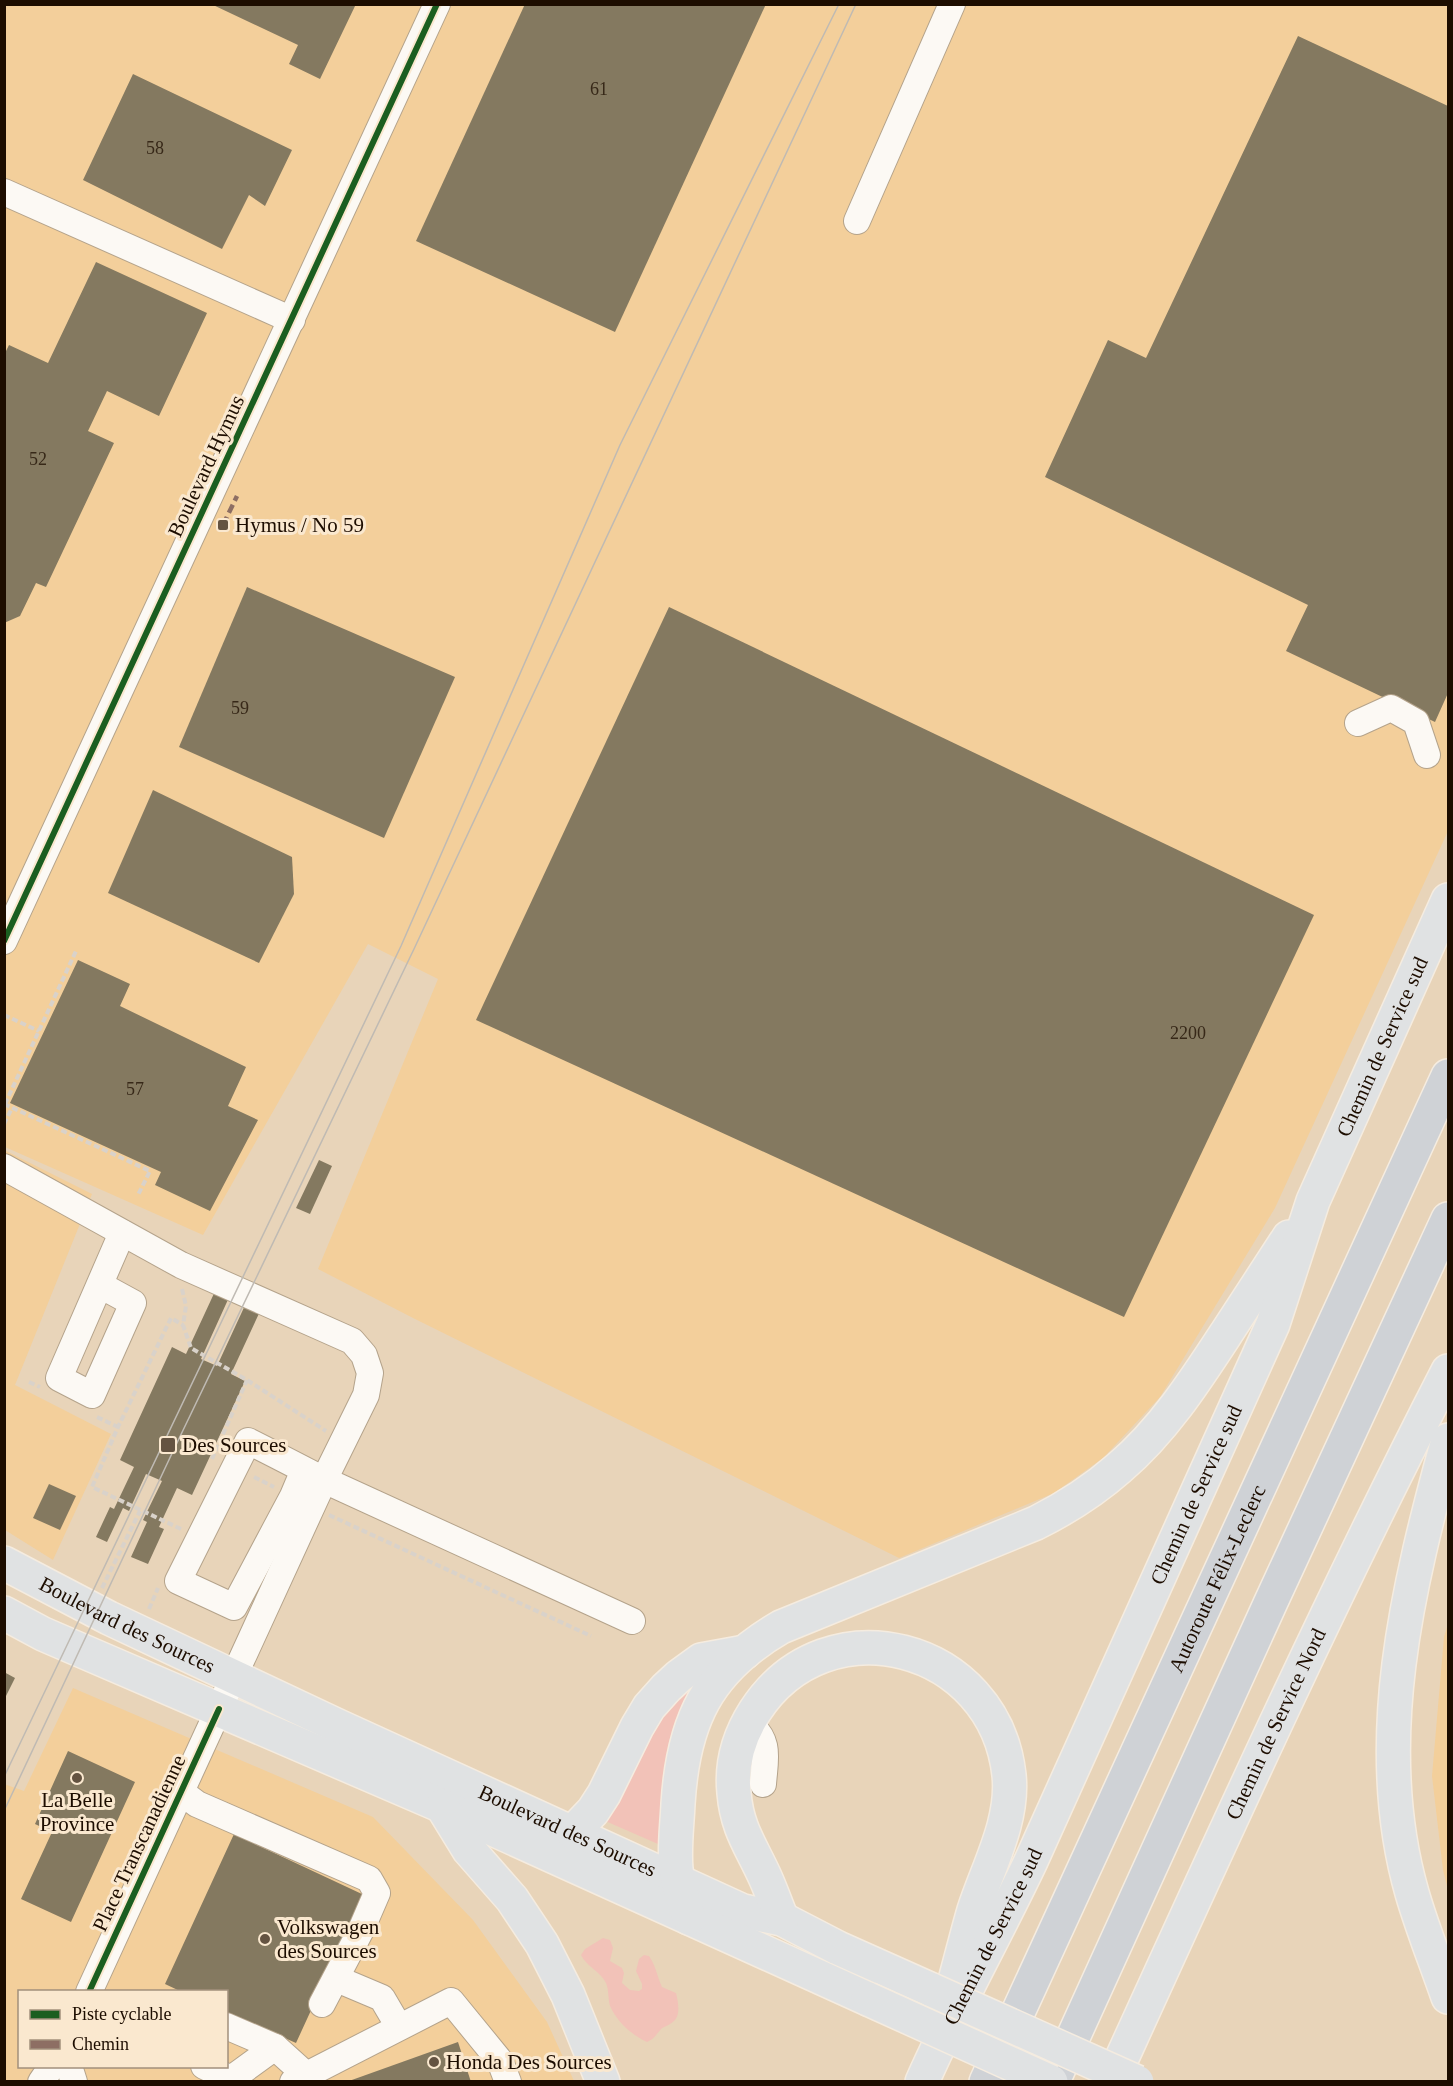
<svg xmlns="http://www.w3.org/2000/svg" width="1453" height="2086" viewBox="0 0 1453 2086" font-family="'Times New Roman',serif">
<rect width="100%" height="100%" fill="#e8d4b9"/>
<g fill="#f3cf9b" fill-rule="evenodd">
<path d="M5,5H1448V831L1275,1208L1160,1397L1103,1458L1054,1493L899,1558L413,1318L318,1269L438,979L368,944L203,1235L5,1147Z"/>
<path d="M4,1150L92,1194L15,1385L111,1434L53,1560L5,1530Z"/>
<path d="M1448,1624V1890L1443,1870L1432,1776L1444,1637Z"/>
<path d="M73,1688L373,1817L473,1920L547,2022L574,2081H5L4,1784L24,1791ZM20,1992H226V2066H20Z"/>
</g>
<g fill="#f2c2b8">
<path d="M701,1674C692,1689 682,1703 676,1719C661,1760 662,1802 658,1844L603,1820L654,1724Z"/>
<path d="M603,1938L610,1940L613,1948L610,1961L622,1968L624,1973L622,1983L630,1990L639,1991L642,1989V1984L636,1971L639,1959L644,1955L649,1956C656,1966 657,1976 662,1987L676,1993C678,2001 681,2015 674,2021C670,2025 665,2026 661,2029C656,2035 654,2039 647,2042C632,2035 617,2022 610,2006C608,1999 609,1990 606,1983C600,1971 587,1967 581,1955L585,1949Z"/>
</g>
<g fill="#847960">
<path d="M211,4H356L320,79L289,64L298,45Z"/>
<path d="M525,4H766L615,332L416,241Z"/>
<path d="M1298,36L1448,106V693L1435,722L1286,651L1308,605L1045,477L1108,340L1146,358Z"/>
<path d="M133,74L292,150L265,206L249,195L222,249L83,180Z"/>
<path d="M96,262L207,313L159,416L107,391L88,431L114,443L46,587L36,583L20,616L4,623V355L9,345L48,363Z"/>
<path d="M247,587L455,677L384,838L179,747Z"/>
<path d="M669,607L1314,915L1124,1317L476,1020Z"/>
<path d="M153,790L292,857L294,894L259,963L108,893Z"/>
<path d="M78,960L130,984L120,1006L246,1067L228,1106L258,1120L210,1211L155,1185L161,1172L10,1103Z"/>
<path d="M319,1160L332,1166L310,1214L296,1208Z"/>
<path d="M217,1287L231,1293L201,1359L217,1366L247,1301L262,1307L231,1374L245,1381L192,1495L177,1488L159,1527L164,1529L148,1564L131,1557L147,1522L143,1520L162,1481L146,1474L129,1511L123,1508L107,1542L96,1537L110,1507L114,1509L134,1467L120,1460L172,1347L186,1354Z"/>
<path d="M49,1484L76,1496L60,1530L33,1518Z"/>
<path d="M4,1672L15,1678L4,1700Z"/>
<path d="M68,1751L135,1782L71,1922L21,1899L52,1832L35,1824Z"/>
<path d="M234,1834L364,1895L296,2043L226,2012V1992H182L165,1984Z"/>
<path d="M458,2042L471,2082H349V2081Z"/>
</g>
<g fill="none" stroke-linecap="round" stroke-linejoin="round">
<defs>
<g id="minor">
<path d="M4,192L292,320"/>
<path d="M857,221L952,4"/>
<path d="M1358,723L1391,708L1416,722L1427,755"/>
<path d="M4,941L437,4"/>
<path d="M4,1167L181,1265L352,1341L364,1355L370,1373L366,1395L324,1480L89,1992"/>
<path d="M100,1285L133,1303L92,1395L59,1378L122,1233"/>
<path d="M304,1470L293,1496L234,1607L178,1581L248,1441C274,1454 299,1467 324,1480L632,1621"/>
<path d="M748,1722C771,1742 765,1757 763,1784"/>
<path d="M181,1792L197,1804L369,1879L377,1893L361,1930L322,2004"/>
<path d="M337,1979L382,1998L399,2027"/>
<path d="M226,2026L275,2047L306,2075"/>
<path d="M69,2066L74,2082"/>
<path d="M204,2066L231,2079L275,2047"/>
<path d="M41,2082L52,2066"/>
<path d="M293,2082L451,2001L500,2061L508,2082"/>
</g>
<g id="major">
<path d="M1448,1440C1408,1586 1369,1743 1412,1893C1422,1928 1436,1962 1448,1997"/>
<path id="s1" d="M4,1563L109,1618L338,1726L743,1911L782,1919L838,1948L932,1990"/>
<path d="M4,1613L43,1634L442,1806L868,1999"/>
<path d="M442,1806L469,1850L512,1899L542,1944L568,1995L603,2082"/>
<path d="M573,1832L593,1811L604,1794L637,1727L649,1707L666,1688L679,1676L701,1660L745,1652"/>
<path d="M689,1918C684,1902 678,1885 676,1869C674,1848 677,1826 678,1804C683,1721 707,1670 781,1627L1036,1523C1066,1508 1094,1490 1119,1468C1164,1430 1197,1378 1229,1329C1249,1298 1269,1268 1289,1237"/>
<path d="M782,1919C776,1905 771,1890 765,1877C751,1846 737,1829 734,1793C731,1764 739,1736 755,1711C827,1600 995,1644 1009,1775C1014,1821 988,1867 974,1910C967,1934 961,1959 954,1984"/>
<path id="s2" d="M922,2082C955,2007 996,1935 1031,1861L1273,1324L1313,1201L1448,900"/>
<path id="s3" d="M1111,2082C1220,1843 1328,1604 1448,1371"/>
</g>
<g id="highway">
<path d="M1055,2077L1270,1604L1448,1219"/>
<path id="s4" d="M986,2082L1448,1076"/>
</g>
</defs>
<use href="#minor" stroke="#b4a38b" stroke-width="28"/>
<use href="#major" stroke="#f5ece0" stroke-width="36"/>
<use href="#highway" stroke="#f5ece0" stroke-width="36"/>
<g stroke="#d9d2ca" stroke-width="4" stroke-dasharray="6 3" stroke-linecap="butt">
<path d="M4,1015L39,1031"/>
<path d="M4,1104L150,1171L138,1195"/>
<path d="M5,1104L76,951"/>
<path d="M4,1124L12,1108"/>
<path d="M182,1289L186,1306L183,1325L191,1348L247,1380L326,1431"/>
<path d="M29,1382L40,1387"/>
<path d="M97,1417L118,1427"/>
<path d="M212,1459L247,1380"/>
<path d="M254,1477L274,1487"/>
<path d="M329,1515L591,1636"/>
<path d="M181,1529L92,1487L118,1427L171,1318L183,1325"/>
<path d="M102,1588L140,1511"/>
<path d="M149,1609L158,1588"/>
</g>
<use href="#minor" stroke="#fcf9f4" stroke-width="26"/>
<use href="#major" stroke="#e0e2e3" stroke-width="33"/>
<use href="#highway" stroke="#cfd2d6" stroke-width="33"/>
<g stroke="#bfbab3" stroke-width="1.5">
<path d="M4,1777L401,946L620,445L839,4"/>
<path d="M4,1811L175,1447L414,949L856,4"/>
</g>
<defs>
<g id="major-bridge">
<path d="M932,1990L1137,2082"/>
<path d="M868,1999L1051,2082"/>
</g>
</defs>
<use href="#major-bridge" stroke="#f5ece0" stroke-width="36" stroke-linecap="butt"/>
<use href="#major-bridge" stroke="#e0e2e3" stroke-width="33"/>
<path stroke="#8d6e63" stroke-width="4.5" stroke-dasharray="9 4.5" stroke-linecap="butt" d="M223,525L237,496"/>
<defs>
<g id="cycleway">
<path d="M4,941L437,4"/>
<path d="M89,1992L219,1709"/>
</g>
</defs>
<use href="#cycleway" stroke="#fae8cf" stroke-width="10"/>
<use href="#cycleway" stroke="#1b5e20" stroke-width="6"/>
</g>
<g fill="#645341" stroke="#fae8cf" stroke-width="2">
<rect x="217" y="519" width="12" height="12" rx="3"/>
<rect x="160" y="1437" width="16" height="16" rx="3"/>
<circle cx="77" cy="1778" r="6"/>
<circle cx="265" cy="1939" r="6"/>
<circle cx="434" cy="2062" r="6"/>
</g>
<g text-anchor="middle" stroke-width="6" stroke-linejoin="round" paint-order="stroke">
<g font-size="18" fill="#372818">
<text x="599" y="95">61</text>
<text x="155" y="154">58</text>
<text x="38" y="465">52</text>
<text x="240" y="714">59</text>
<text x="1188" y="1039">2200</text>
<text x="135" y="1095">57</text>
</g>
<g font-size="21" fill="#1d0d00" stroke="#fae8cf">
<text transform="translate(206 466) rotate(-65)" y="7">Boulevard Hymus</text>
<text dy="7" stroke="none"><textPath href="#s2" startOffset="1134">Chemin de Service sud</textPath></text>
<text dy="7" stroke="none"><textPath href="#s2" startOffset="648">Chemin de Service sud</textPath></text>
<text dy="7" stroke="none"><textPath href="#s4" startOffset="554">Autoroute Félix-Leclerc</textPath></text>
<text dy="7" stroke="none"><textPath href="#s1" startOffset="138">Boulevard des Sources</textPath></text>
<text dy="7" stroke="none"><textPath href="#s3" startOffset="394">Chemin de Service Nord</textPath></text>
<text dy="7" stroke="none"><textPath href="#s1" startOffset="624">Boulevard des Sources</textPath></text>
<text transform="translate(139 1843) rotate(-65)" y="7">Place Transcanadienne</text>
<text dy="7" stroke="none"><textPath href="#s2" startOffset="162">Chemin de Service sud</textPath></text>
</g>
<g font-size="21" fill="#1d0d00" stroke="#fae8cf" text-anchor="start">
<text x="235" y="532">Hymus / No 59</text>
<text x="182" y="1452">Des Sources</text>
<text x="77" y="1807" text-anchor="middle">La Belle<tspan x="77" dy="24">Province</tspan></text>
<text x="277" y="1934">Volkswagen<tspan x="277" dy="24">des Sources</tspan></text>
<text x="446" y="2069">Honda Des Sources</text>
</g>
</g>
<rect width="1453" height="2086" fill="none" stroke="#1d0d00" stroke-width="12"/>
<rect x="18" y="1990" width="210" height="78" fill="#fae8cf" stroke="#a2907c" stroke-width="1.5"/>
<rect x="30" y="2010" width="30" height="9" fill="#1b5e20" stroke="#a2907c" stroke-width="1.5"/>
<text x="72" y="2020" font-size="18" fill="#1d0d00">Piste cyclable</text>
<rect x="30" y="2040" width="30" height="9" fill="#8d6e63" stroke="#a2907c" stroke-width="1.5"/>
<text x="72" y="2050" font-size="18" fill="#1d0d00">Chemin</text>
</svg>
